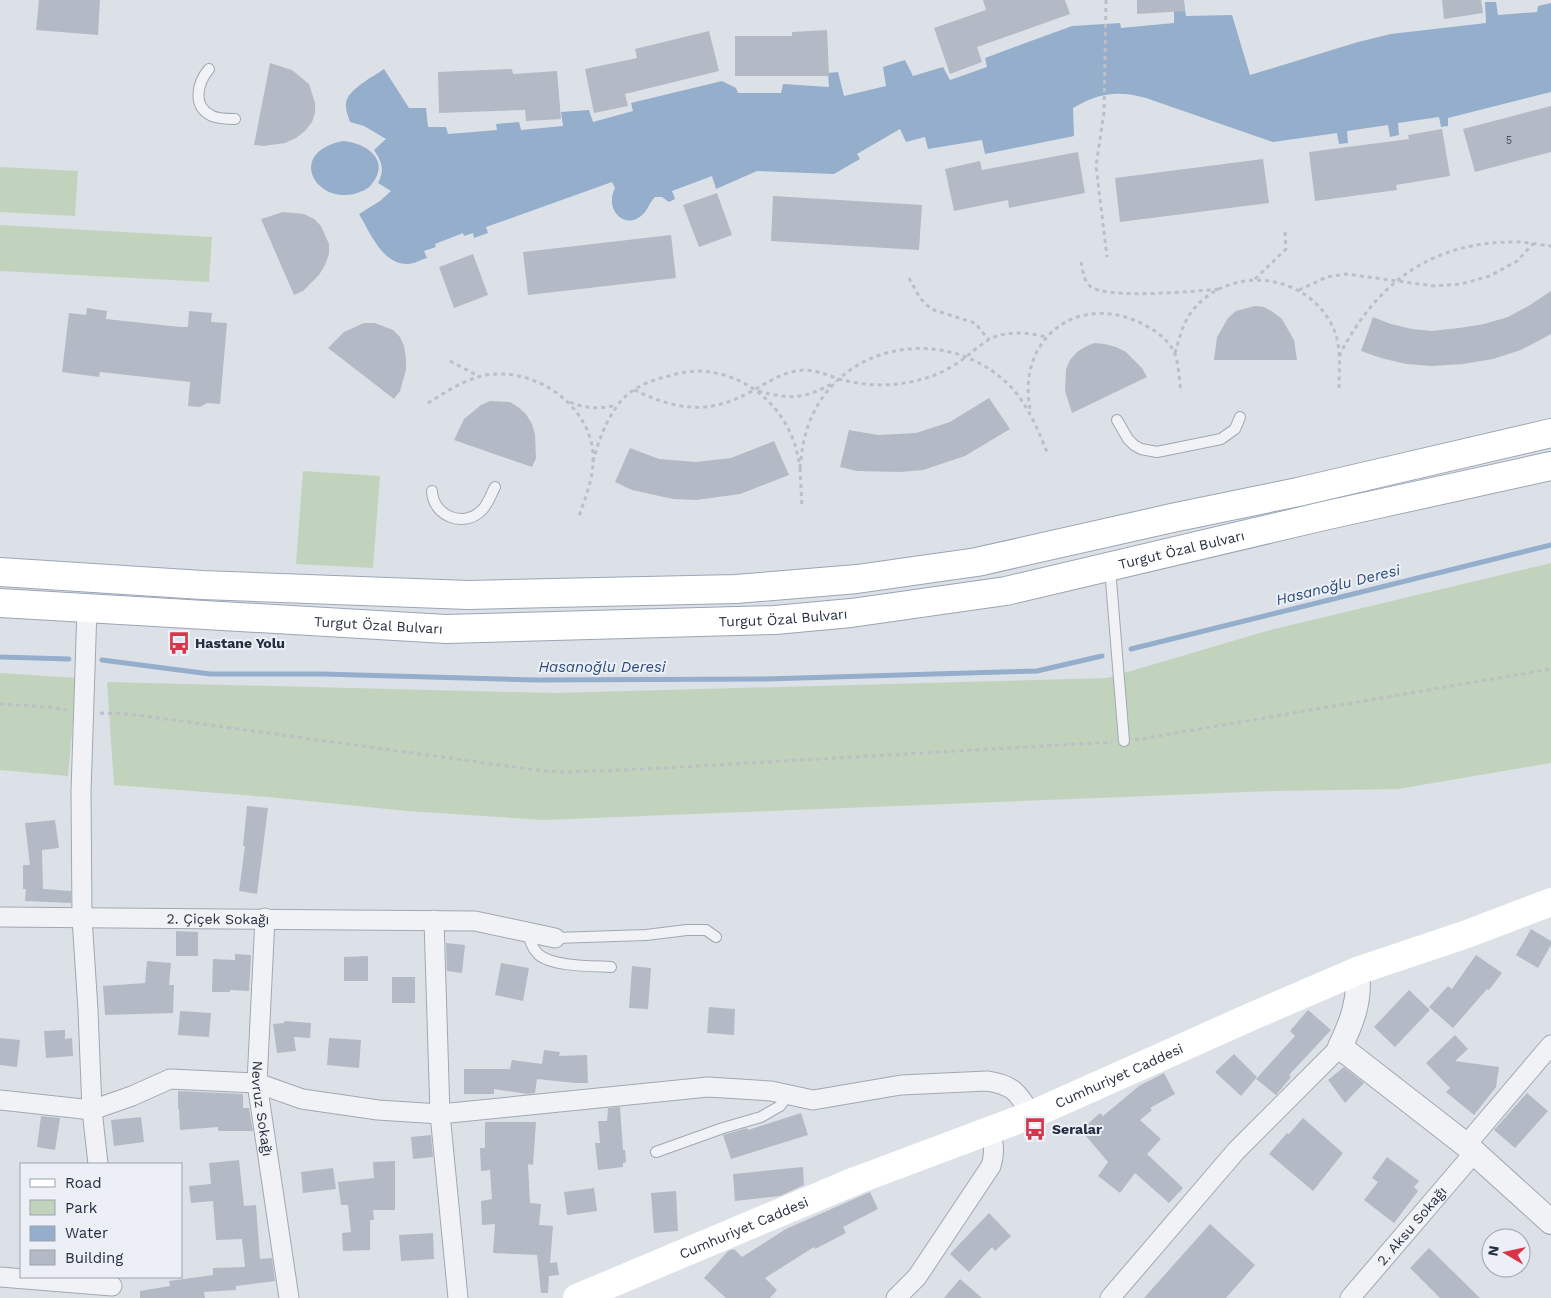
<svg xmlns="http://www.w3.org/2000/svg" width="1551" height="1298" viewBox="0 0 1551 1298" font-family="'Work Sans',sans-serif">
<rect width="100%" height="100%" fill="#dce1e8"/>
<g fill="#c2d3bd">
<path d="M0,167L78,171L75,216L0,212Z"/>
<path d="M0,225L212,237L209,282L0,271Z"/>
<path d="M303,471L380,476L373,568L296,564Z"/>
<path d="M1551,563V763L1398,789L1275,791L543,820L407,811L268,797L114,785L107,682L555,693L1107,678L1270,630Z"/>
<path d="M0,673L77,678L68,776L0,770Z"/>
</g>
<g fill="#94aecc">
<path d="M1485,2H1496L1498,15L1537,12L1538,6L1551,3V92L1448,118V126L1441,127L1439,117L1398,123L1399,135L1390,137L1388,125L1347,131L1348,143L1339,144L1337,133L1273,142L1146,98C1118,90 1098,93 1073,108L1074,136L985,154L982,140L928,149L925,137L906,142L900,129L857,154L860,159L834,174L757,171L716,189L712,176L672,191L675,199L669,202L662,197H655C649,203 647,212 641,216C624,230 604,209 615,188L612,182L486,227L488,233L474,238L473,233L464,236L463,233L435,244L436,247L424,251L427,258C420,260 414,264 407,264C382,264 370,232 359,214L380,201L391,191L378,183C385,170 382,162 374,150L386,139L364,126L350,122C348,116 345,109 346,103C348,89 373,77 384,69L409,108H426L428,127H446L448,134L497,130L496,124L519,122L521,130L563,126L561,112L589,110L593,122L633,111L631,103L722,81L736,88L738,93H781L783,84L829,87L828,73L838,72L844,96L886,86L883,67L905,60L913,76L943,67L950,80L987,67L985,58L1072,26L1120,23L1121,28L1174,23V4L1184,3L1186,16L1232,15L1250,75L1358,42L1391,34L1486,23Z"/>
<path d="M343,141C367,143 392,161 371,185C367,190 360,192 354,194C314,203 287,152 343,141Z"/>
</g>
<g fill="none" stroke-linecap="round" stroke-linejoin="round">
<g stroke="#94aecc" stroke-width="5">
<path d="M1131,649L1551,545"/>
<path d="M0,657L69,659"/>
<path d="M102,660L210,674H322L536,680L766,679L1037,671L1102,656"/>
</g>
</g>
<g fill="#b3bac5">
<path d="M39,0H100L98,35L36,30Z"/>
<path d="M983,0H1065L1070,14L977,47L982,62L950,74L934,28L986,10Z"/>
<path d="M1137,0H1184L1185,11L1137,14Z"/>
<path d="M1442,0H1481L1483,13L1444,19Z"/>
<path d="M827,30L829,76H735V36H792V32Z"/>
<path d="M709,31L719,71L625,94L628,106L594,113L585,69L637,58L635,49Z"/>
<path d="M270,63L292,70L309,84L315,103V113L312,122L305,131L296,138L285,143L263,146L254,145Z"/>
<path d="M512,69L513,74L557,71L561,119L526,121L525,110L439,113L438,72Z"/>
<path d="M1551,106V152L1475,172L1463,129Z"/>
<path d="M1442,129L1450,176L1396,185L1397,190L1315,201L1309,152L1409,139L1408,135Z"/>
<path d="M1078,152L1085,193L1009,208L1008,200L954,211L945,169L980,161L982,170Z"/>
<path d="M1263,159L1269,203L1120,222L1115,178Z"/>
<path d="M717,193L732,235L699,247L683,205Z"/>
<path d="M773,196L922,205L919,250L771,241Z"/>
<path d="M283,212L304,214L314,219L321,226L329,244V254L325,265L319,275L303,291L294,295L261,219Z"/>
<path d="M671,235L676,278L528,295L523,252Z"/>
<path d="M473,254L488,295L454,308L439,267Z"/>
<path d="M1551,291V334L1521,350L1493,359L1463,364L1432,366L1406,364L1381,358L1361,351L1373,317L1391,324L1412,329L1432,331L1459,328L1484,324L1508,317L1530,305Z"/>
<path d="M1255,306L1264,307L1273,312L1282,319L1294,340L1297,360H1214L1217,337L1228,318L1236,311Z"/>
<path d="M87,308L107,311L106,319L180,327H188L189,311L212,313L211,322L227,323L220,404L207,403L200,407L188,406L190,382L100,372L99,377L62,372L69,313L86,315Z"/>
<path d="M364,323H375L393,330L400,337L404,346L406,358V370L400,391L394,399L328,348L344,332Z"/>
<path d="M1094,343L1105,344L1116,347L1126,352L1142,368L1147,377L1072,413L1065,391L1066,369L1070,360L1077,352L1085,347Z"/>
<path d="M989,398L1010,429L965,456L923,470L900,472L857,471L840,467L849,430L878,435L916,433L950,422Z"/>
<path d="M490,401L510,402L518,407L526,414L532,424L535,435L536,458L532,467L454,440L464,419L481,405Z"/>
<path d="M774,441L789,475L740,494L696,500L673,499L632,490L615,482L630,448L659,459L696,462L731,458Z"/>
<path d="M247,806L268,808L257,894L239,891L245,846H243Z"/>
<path d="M55,820L59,848L42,850L43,889L71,891V903L25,901L26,889H23V865H30L25,823Z"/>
<path d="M1531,929L1551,941V945L1538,968L1516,955Z"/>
<path d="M176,931L198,932V956H176Z"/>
<path d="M446,943L465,945L462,973L447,971Z"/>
<path d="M235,954L251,955L249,991L230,990V992H212L213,959L235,960Z"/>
<path d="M1476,955L1502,973L1489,990L1487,989L1453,1028L1429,1007L1448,986L1452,989Z"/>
<path d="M368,956V981H344V957Z"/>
<path d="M147,961L171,963L169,985H174L173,1013L105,1015L103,986L145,983Z"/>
<path d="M501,963L529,968L523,1001L495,995Z"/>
<path d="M632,966L651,968L648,1009L629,1008Z"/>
<rect x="392" y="977" width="23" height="26"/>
<path d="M1409,990L1430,1010L1395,1047L1374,1027Z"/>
<path d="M709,1007L735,1009L734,1035L707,1033Z"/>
<path d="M1308,1010L1331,1030L1289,1075L1291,1077L1276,1095L1256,1079L1295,1036L1290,1031Z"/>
<path d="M180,1011L211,1013L209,1037L178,1035Z"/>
<path d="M285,1021L311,1023L310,1038L294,1037L296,1051L277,1053L273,1024L284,1023Z"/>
<path d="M65,1030V1039L72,1038L73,1056L46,1058L44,1031Z"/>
<path d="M1455,1035L1468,1049L1455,1061L1499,1067L1496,1087L1474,1115L1446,1092L1450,1088L1426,1063Z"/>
<path d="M0,1038L20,1040L17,1067L0,1065Z"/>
<path d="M329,1038L361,1040L359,1068L327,1065Z"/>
<path d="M544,1050L560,1052L559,1056L587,1055L588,1083H575L537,1079L535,1093L527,1094L494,1089V1094H464V1069H510L512,1060L542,1064Z"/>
<path d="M1234,1054L1257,1077L1241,1096L1215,1072Z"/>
<path d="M1344,1067L1364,1083L1345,1103L1328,1080Z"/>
<path d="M1164,1073L1175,1094L1150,1108L1152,1110L1140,1120L1161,1139L1147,1154L1183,1188L1169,1203L1135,1173L1120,1193L1098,1176L1108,1162L1081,1130L1100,1113L1103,1116L1139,1086Z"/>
<path d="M178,1091L243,1094V1108H249L253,1131H218V1127L180,1130L179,1109H178Z"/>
<path d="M1527,1093L1548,1111L1515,1148L1494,1130Z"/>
<path d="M620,1107L623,1150H625L626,1162L623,1163V1167L598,1170L595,1143H600L598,1121H607L608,1108Z"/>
<path d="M801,1113L808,1135L731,1159L723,1135L747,1128L748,1130Z"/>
<path d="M41,1116L60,1118L55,1150L37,1147Z"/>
<path d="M141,1117L144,1142L114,1146L111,1120Z"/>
<path d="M1303,1118L1343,1153L1313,1191L1269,1154L1287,1133L1289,1134Z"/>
<path d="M485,1122H536L533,1165L528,1164L530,1203L541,1204L539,1225L553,1226L550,1263L557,1262L559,1275L549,1276L548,1293H541L537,1255L493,1253L495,1224L482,1225L481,1201L492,1199L490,1170L481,1171L480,1148H485Z"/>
<path d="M431,1135L433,1157L413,1159L411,1137Z"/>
<path d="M1387,1157L1419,1181L1414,1187L1418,1191L1394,1223L1364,1200L1378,1182L1372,1178Z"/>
<path d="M239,1160L244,1206L256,1205L260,1259L272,1258L275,1281L236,1286V1290L204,1292L205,1298H140V1291L170,1286L169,1281L213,1275V1268L245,1267L242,1239L216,1240L213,1201L191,1203L189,1186L211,1184L209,1163Z"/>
<path d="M395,1161V1210H373L374,1220H370V1250L343,1251L342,1233L351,1232L348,1205H341L338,1182L374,1178L373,1162Z"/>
<path d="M803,1167L804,1185L780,1196L735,1201L733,1174Z"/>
<path d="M333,1168L336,1189L303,1193L301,1172Z"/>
<path d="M594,1188L597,1211L567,1215L564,1192Z"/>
<path d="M676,1191L678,1231L654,1233L651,1193Z"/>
<path d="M870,1192L878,1209L843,1227L846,1233L815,1249L814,1247L765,1278L777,1290L770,1298H726L704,1278L728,1251L734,1249L742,1257L786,1229Z"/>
<path d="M989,1213L1011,1236L995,1251L992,1247L969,1272L950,1254Z"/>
<path d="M1210,1224L1255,1265L1226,1298H1144Z"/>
<path d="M433,1233L434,1259L401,1261L399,1235Z"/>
<path d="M1429,1248L1480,1298H1440L1410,1268Z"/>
<path d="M960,1279L982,1298H944Z"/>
</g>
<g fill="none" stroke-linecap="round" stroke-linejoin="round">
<defs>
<g id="service">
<path d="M209,69C198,82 191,106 212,116C219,119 228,119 235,119"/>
<path d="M1117,420L1128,439L1134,445L1141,449L1157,452L1221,439L1235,429L1240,417"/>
<path d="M432,491C433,516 463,528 481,511C488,505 491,494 495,487"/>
<path d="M1110,568L1124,741"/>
<path d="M528,933C530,941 532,948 538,954C552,967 593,966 611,967"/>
<path d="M555,938L646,935L687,930H706L716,937"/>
<path d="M656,1152L723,1128L761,1117L780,1106L788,1095"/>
</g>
<g id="minor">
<path d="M87,608L81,792L82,918L88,1010L92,1110L98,1164"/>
<path id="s1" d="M0,917L475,921L555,938"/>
<path id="s2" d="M265,918L257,1083L289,1298"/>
<path d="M434,920L440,1114L458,1298"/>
<path d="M0,1100L92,1110L132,1096L170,1079L257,1083L302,1099L378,1110L440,1114L708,1087L771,1091L813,1100L901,1085L987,1081C1014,1085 1018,1093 1031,1115"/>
<path d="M1466,1145L1551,1045"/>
<path d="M0,1277L112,1286"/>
<path d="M896,1298L917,1277L991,1166C995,1153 994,1144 990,1131"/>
<path d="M1110,1298L1236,1151L1340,1047"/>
<path id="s3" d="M1350,1298L1474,1153"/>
</g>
<path id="tertiary" d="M1357,971C1361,999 1352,1022 1340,1047L1466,1145L1551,1222"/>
<g id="primary">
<path d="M0,572L202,585L468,595L736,589L857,579L977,562L1172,518L1298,492L1551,433"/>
<path id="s5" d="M0,603L446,629L775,620L851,613L1006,591L1328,515L1551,466"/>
</g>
</defs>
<use href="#service" stroke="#a1a8b2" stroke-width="12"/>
<use href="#minor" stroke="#a1a8b2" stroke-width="21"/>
<use href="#tertiary" stroke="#a1a8b2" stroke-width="26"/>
<use href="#primary" stroke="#9ba5b5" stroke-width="30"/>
<g stroke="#bbbfc7" stroke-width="3" stroke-dasharray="4 4" stroke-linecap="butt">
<path d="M1106,0L1104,112L1096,166L1107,257"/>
<path d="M1081,262C1083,270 1083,280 1090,286C1105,300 1197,291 1220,289"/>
<path d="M909,278L920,298L931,309L975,323L989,340"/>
<path d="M1255,279L1286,249L1285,232"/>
<path d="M1299,290L1327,277L1346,274L1434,286L1461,284L1490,276L1517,261L1533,244"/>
<path d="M1175,353C1179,339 1183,323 1192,311C1232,261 1315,274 1336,335C1341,352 1339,371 1339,388"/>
<path d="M1339,356C1377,282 1432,241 1517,242C1528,242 1540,245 1551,246"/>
<path d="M450,361L480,377"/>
<path d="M634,390C679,411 710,415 754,390C770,381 786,370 806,370C818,371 828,375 839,379C868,387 897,387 926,378C940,374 954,366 966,357C976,349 985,340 997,336C1013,331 1031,333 1046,337"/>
<path d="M758,391C791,400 805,399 835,382"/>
<path d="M570,402C586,409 600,409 617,405"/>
<path d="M428,403C449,390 472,374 498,374C546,373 596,413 593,463C592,483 584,501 578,519"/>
<path d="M1030,409C1016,335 1083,289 1148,327C1159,333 1170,342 1175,354C1179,365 1179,380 1181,392"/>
<path d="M593,462C598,442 605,423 617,406C629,389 650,380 669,376C679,373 689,371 699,371C751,373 791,412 799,462"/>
<path d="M800,468C802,445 806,424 819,403C861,336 956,331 1010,386C1028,405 1037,428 1047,452"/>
<path d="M800,468L802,508"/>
<path d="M0,704L49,707L67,710"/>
<path d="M100,713L130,714L543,771L566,772L645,769L1112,742"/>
<path d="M1135,740L1551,669"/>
</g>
<use href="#service" stroke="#f0f2f6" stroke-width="10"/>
<use href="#minor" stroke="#f0f2f6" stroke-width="19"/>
<use href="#tertiary" stroke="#f0f2f6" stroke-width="24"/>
<path stroke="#fff" stroke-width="28" id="s4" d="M577,1298L855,1181L1031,1115L1255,1015L1357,971L1467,934L1551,902"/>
<use href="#primary" stroke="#fff" stroke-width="28"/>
</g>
<defs>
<symbol id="bus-bare" viewBox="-9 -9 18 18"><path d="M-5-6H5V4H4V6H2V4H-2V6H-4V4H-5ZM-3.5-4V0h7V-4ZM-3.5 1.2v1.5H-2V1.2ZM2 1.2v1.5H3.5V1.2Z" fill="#da344b" stroke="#ecf0f6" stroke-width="2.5" paint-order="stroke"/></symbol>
</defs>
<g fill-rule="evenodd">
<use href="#bus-bare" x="163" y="627" width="32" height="32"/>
<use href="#bus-bare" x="1019" y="1113" width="32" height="32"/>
</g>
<g text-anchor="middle" stroke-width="4" stroke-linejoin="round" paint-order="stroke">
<g font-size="11" fill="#485161">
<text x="1509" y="144">5</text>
</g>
<g font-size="14" fill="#252e40" stroke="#ecf0f6">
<text dy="5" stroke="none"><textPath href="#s5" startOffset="1189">Turgut Özal Bulvarı</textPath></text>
<text dy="5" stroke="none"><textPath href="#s5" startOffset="784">Turgut Özal Bulvarı</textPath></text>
<text dy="5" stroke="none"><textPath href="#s5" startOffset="379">Turgut Özal Bulvarı</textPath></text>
<text dy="5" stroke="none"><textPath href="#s1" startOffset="218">2. Çiçek Sokağı</textPath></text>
<text dy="5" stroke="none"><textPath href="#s4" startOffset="586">Cumhuriyet Caddesi</textPath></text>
<text dy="5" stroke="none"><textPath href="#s2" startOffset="191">Nevruz Sokağı</textPath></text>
<text dy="5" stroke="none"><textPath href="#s3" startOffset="95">2. Aksu Sokağı</textPath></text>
<text dy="5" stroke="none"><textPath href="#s4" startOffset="181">Cumhuriyet Caddesi</textPath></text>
</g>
<g font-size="14" font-weight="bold" fill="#252e40" stroke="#ecf0f6" text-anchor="start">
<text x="195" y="648">Hastane Yolu</text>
<text x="1052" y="1134">Seralar</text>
</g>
<g font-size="15" font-style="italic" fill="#2b4c77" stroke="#ecf0f6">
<text transform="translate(1338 585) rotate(-14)" y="5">Hasanoğlu Deresi</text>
<text x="602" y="672">Hasanoğlu Deresi</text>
</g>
</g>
<rect x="20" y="1163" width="162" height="115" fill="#ecf0f6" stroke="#9ca2ad"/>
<rect x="30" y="1179" width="25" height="8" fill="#ffffff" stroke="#9ca2ad"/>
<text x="65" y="1188" font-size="15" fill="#252e40">Road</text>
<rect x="30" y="1200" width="25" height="15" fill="#c2d3bd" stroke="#9ca2ad"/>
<text x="65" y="1213" font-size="15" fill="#252e40">Park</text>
<rect x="30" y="1226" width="25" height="15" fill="#94aecc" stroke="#9ca2ad"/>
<text x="65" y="1238" font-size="15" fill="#252e40">Water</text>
<rect x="30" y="1250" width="25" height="15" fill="#b3bac5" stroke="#9ca2ad"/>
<text x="65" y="1263" font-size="15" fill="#252e40">Building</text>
<g transform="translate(1506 1253) rotate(279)"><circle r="24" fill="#ecf0f6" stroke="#9ca2ad"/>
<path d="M0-4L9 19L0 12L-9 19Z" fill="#da344b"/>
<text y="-8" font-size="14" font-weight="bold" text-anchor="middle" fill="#252e40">N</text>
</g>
</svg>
